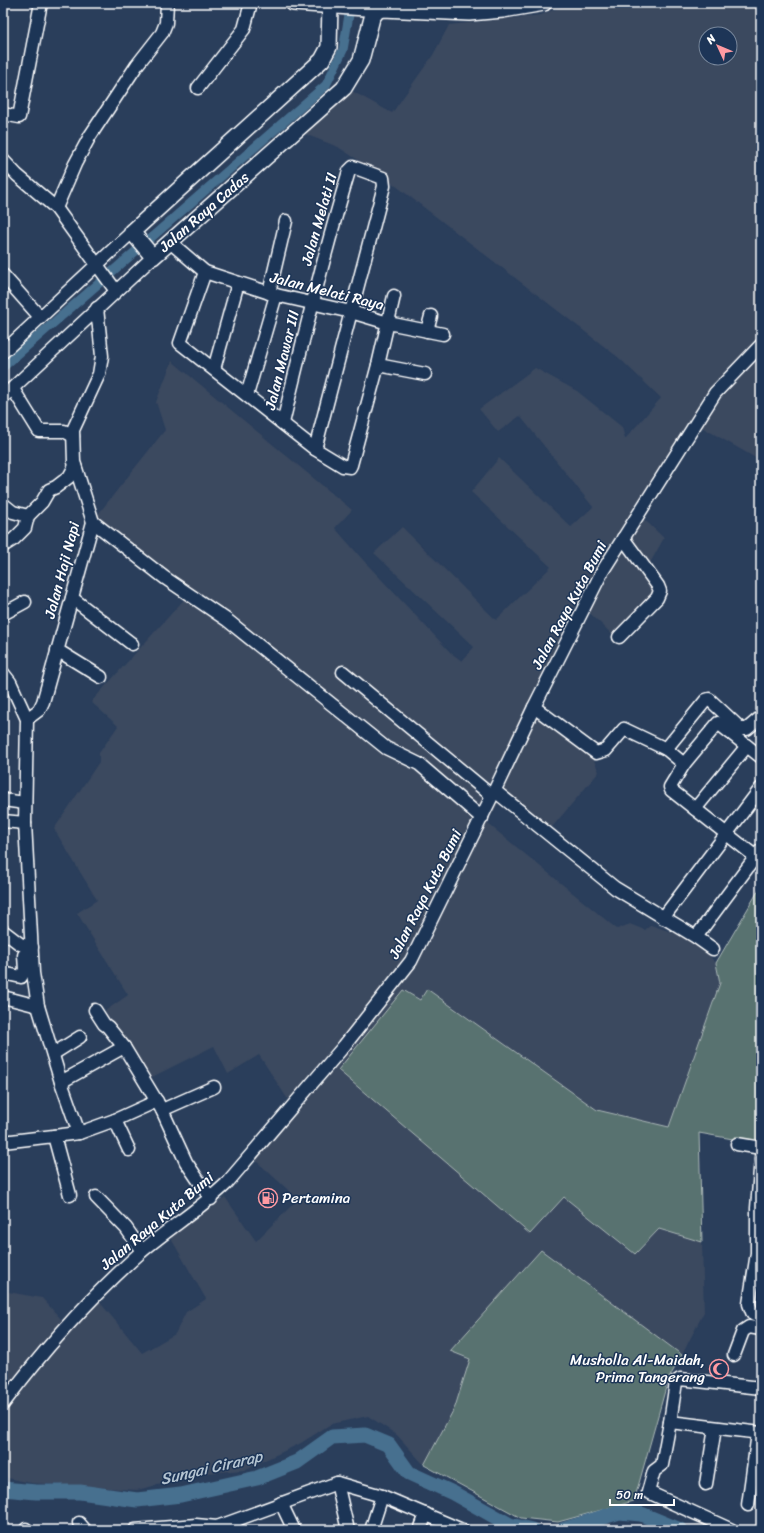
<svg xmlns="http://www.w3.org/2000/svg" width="764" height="1533" viewBox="0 0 764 1533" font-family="Sriracha,sans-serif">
<rect width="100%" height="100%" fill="#2a3e5b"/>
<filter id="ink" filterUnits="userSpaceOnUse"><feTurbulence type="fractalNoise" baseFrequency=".025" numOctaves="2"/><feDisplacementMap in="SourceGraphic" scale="8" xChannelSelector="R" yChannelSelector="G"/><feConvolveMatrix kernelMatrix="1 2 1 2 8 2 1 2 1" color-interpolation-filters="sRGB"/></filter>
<g filter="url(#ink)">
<path fill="#3a485f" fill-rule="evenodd" d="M570,3H761V461L691,421L633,509L664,538L645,572L668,593L618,640L577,601L528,707L593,758L599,772L547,833L502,797L487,823L617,929L630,924L645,930L651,925L695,940L716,963L720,983L669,1127L597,1110L427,989L420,1000L403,990L530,1234L564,1197L635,1254L659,1229L702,1242L704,1312L682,1355L541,1250L451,1351L470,1359L455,1407L424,1465L397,1435L368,1416L331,1424L301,1443L244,1470L207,1473L137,1490L31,1483L3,1477V1291L42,1298L70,1329L98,1300L142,1353L175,1334L186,1312L206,1299L170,1237L225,1197L256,1241L298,1199L255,1160L296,1112L259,1055L228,1074L214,1046L146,1080L105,1011L128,995L77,913L97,900L54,829L99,762V753L118,726L91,702L190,593L95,518L165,430L156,402L172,361L352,510L335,528L364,561L451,653L462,661L474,647L374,553L402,527L496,620L551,567L471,492L499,458L571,527L593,507L520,416L498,432L479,409L535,368L577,391L622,427L625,439L661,398L619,358L387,179L338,147L292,129L341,85L392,113L433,55L449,25L541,15ZM706,34H730V58H706Z"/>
<g fill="#58726f" stroke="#acb8b7">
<path d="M761,886V1144L699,1133L702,1242L659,1229L635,1254L564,1197L530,1234L338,1070L403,990L420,1000L427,989L597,1110L669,1127L720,983L716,963Z"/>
<path d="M541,1250L682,1355L668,1380L634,1501L558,1522L521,1518L424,1465L455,1407L470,1359L450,1351Z"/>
</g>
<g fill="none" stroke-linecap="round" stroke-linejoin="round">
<path stroke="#476f8f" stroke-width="9" d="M3,367L326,85L343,50L351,3"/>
<g stroke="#476f8f" stroke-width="15">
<path d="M3,1489L36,1492H80L137,1500L181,1495L257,1478L297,1462L332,1437L365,1435L389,1445L409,1473L453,1493L510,1525L532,1530"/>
<path d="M563,1530L619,1512L641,1514L680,1530"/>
</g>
<defs>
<g id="minor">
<path d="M198,88L244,29L251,3"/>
<path d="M3,114L19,117L41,3"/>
<path d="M3,160L17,175L56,208L116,291"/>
<path d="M56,208L75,164L90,136L137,65L162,33L166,23L167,3"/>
<path d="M170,242L205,272L276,295L351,312L388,323L443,334"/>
<path d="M205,272L180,343L315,449L343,466L350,467L351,465L378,365L394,296"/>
<path d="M3,275L40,317"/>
<path d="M269,293L286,221"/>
<path d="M427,331L431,316"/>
<path d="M3,352L132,232"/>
<path d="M378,365L425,374"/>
<path d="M214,369L238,283"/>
<path d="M13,389L39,431H64L73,436"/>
<path d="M247,395L276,295"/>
<path d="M3,397L153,257"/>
<path d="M283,423C303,339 324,254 349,171L353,167L383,178L384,186L315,449"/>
<path d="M3,504L13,512L28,516"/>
<path d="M93,522L165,578L227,620L386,748L419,764L482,818"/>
<path d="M3,546L14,539L25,528L28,516L42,502L49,490L56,487L69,477L75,466"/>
<path d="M72,598L132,644"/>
<path d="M3,614L25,602"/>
<path d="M619,637L657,598L660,591L658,586L623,538"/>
<path d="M57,650L101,677"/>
<path d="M343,672L492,796"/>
<path d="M3,673L10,682L27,719L25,823L33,973L38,1006L61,1082L79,1133"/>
<path d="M534,707L596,753L606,750L624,729L666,749L684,764"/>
<path d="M27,719L39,710L43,702L93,522L74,462L73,430L99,374L102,356L97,308"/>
<path d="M666,749L706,700L709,699L741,729H747L761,717"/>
<path d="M761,757L718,723L684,764L670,787L671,790L761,861"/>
<path d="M495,791L615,888L696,937L713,949"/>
<path d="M3,800L25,803"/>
<path d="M695,809L747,746"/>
<path d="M3,821L25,823"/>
<path d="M663,918L761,788"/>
<path d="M3,931L20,944L32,947"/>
<path d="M696,937L760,851"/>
<path d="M3,973L21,977L25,970L24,955"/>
<path d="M3,997L38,1006"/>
<path d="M95,1010L104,1024L108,1027L124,1047L162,1110L186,1162L211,1199"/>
<path d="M53,1054L80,1037"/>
<path d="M61,1082L124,1047"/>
<path d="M162,1110L214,1087"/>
<path d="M115,1120L129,1150"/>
<path d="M54,1136L70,1195"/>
<path d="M3,1142L79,1133L115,1120L157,1101"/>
<path d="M737,1144L761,1148"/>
<path d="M761,1157L757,1208V1253L749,1304L752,1312L754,1315L761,1316"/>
<path d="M96,1197L126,1228L142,1251"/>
<path d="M734,1355L743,1331L749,1327L761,1329"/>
<path d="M761,1388L680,1379L676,1382L670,1422L761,1433"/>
<path d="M3,1404C44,1349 90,1298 141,1252C169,1228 200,1209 226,1184L344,1046L411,961L492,796L534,707L602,572L715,393L761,345"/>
<path d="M670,1422L662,1465L654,1471L648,1492L732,1530"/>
<path d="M337,1483L348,1530"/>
<path d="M706,1484L715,1428"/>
<path d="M281,1503L294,1530"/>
<path d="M748,1505L758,1433"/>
<path d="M79,1523L85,1530"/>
<path d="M218,1527L238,1530"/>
<path d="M26,1529L27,1530"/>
<path d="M135,1530L196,1525L217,1527L337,1483L382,1496L462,1530"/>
<path d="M371,1530L382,1496"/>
<path d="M420,1530L426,1514"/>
</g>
<g id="major">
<path d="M293,3L365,8L374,3"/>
<path d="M330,5L329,47L322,60L132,232L153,257L344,88L361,60L372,18L377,11L383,9L469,13L503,10L544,3"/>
</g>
</defs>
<use href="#minor" stroke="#fff" stroke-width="15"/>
<use href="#major" stroke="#fff" stroke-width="18"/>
<use href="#minor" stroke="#1d3557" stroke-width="12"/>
<use href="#major" stroke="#1d3557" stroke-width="15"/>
</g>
</g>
<defs>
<symbol id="fuel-ring" viewBox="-11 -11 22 22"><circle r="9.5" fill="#1d3557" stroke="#ff9aa2" stroke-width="1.5"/><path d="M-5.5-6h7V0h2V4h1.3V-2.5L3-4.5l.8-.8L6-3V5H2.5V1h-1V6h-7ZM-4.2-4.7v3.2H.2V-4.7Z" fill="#ff9aa2"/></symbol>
<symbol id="mosque-ring" viewBox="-11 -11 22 22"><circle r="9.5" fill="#1d3557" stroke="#ff9aa2" stroke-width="1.5"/><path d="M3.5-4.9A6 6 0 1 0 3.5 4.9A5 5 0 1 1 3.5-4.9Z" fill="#ff9aa2"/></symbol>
</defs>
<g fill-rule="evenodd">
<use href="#fuel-ring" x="257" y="1187" width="22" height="22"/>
<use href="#mosque-ring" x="708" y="1358" width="22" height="22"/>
</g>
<g text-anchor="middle" stroke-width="3" stroke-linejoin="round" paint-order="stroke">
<g font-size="15" fill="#fff" stroke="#1d3557">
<text transform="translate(204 212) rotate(-41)" y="5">Jalan Raya Cadas</text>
<text transform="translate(319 219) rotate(-74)" y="5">Jalan Melati II</text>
<text transform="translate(327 291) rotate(14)" y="5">Jalan Melati Raya</text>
<text transform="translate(282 360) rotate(-76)" y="5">Jalan Mawar III</text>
<text transform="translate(62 570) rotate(-75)" y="5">Jalan Haji Napi</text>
<text transform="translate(569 605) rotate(-62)" y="5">Jalan Raya Kuta Bumi</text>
<text transform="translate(425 894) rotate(-63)" y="5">Jalan Raya Kuta Bumi</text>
<text transform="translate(157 1221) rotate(-40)" y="5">Jalan Raya Kuta Bumi</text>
</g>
<g font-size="15" fill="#fff" stroke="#1d3557" text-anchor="start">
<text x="282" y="1203">Pertamina</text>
<text x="705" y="1365" text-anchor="end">Musholla Al-Maidah,<tspan x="705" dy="17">Prima Tangerang</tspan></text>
</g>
<g font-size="16" font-style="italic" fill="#b5c5d2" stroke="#1d3557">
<text transform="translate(211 1467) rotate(-13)" y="6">Sungai Cirarap</text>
</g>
</g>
<rect width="764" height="1533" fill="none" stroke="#1d3557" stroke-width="16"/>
<rect x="8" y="8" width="748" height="1517" fill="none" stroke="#fff" stroke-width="1.5" filter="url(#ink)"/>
<g transform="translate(718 46) rotate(314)"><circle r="19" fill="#1d3557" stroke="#77869a"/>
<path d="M0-3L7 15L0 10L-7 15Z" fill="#ff9aa2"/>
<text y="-6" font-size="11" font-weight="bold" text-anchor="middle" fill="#ffffff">N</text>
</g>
<path d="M610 1499v6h64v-6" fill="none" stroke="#ffffff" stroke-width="2"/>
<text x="616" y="1499" font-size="12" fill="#ffffff" stroke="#1d3557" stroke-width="3" paint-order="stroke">50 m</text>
</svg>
